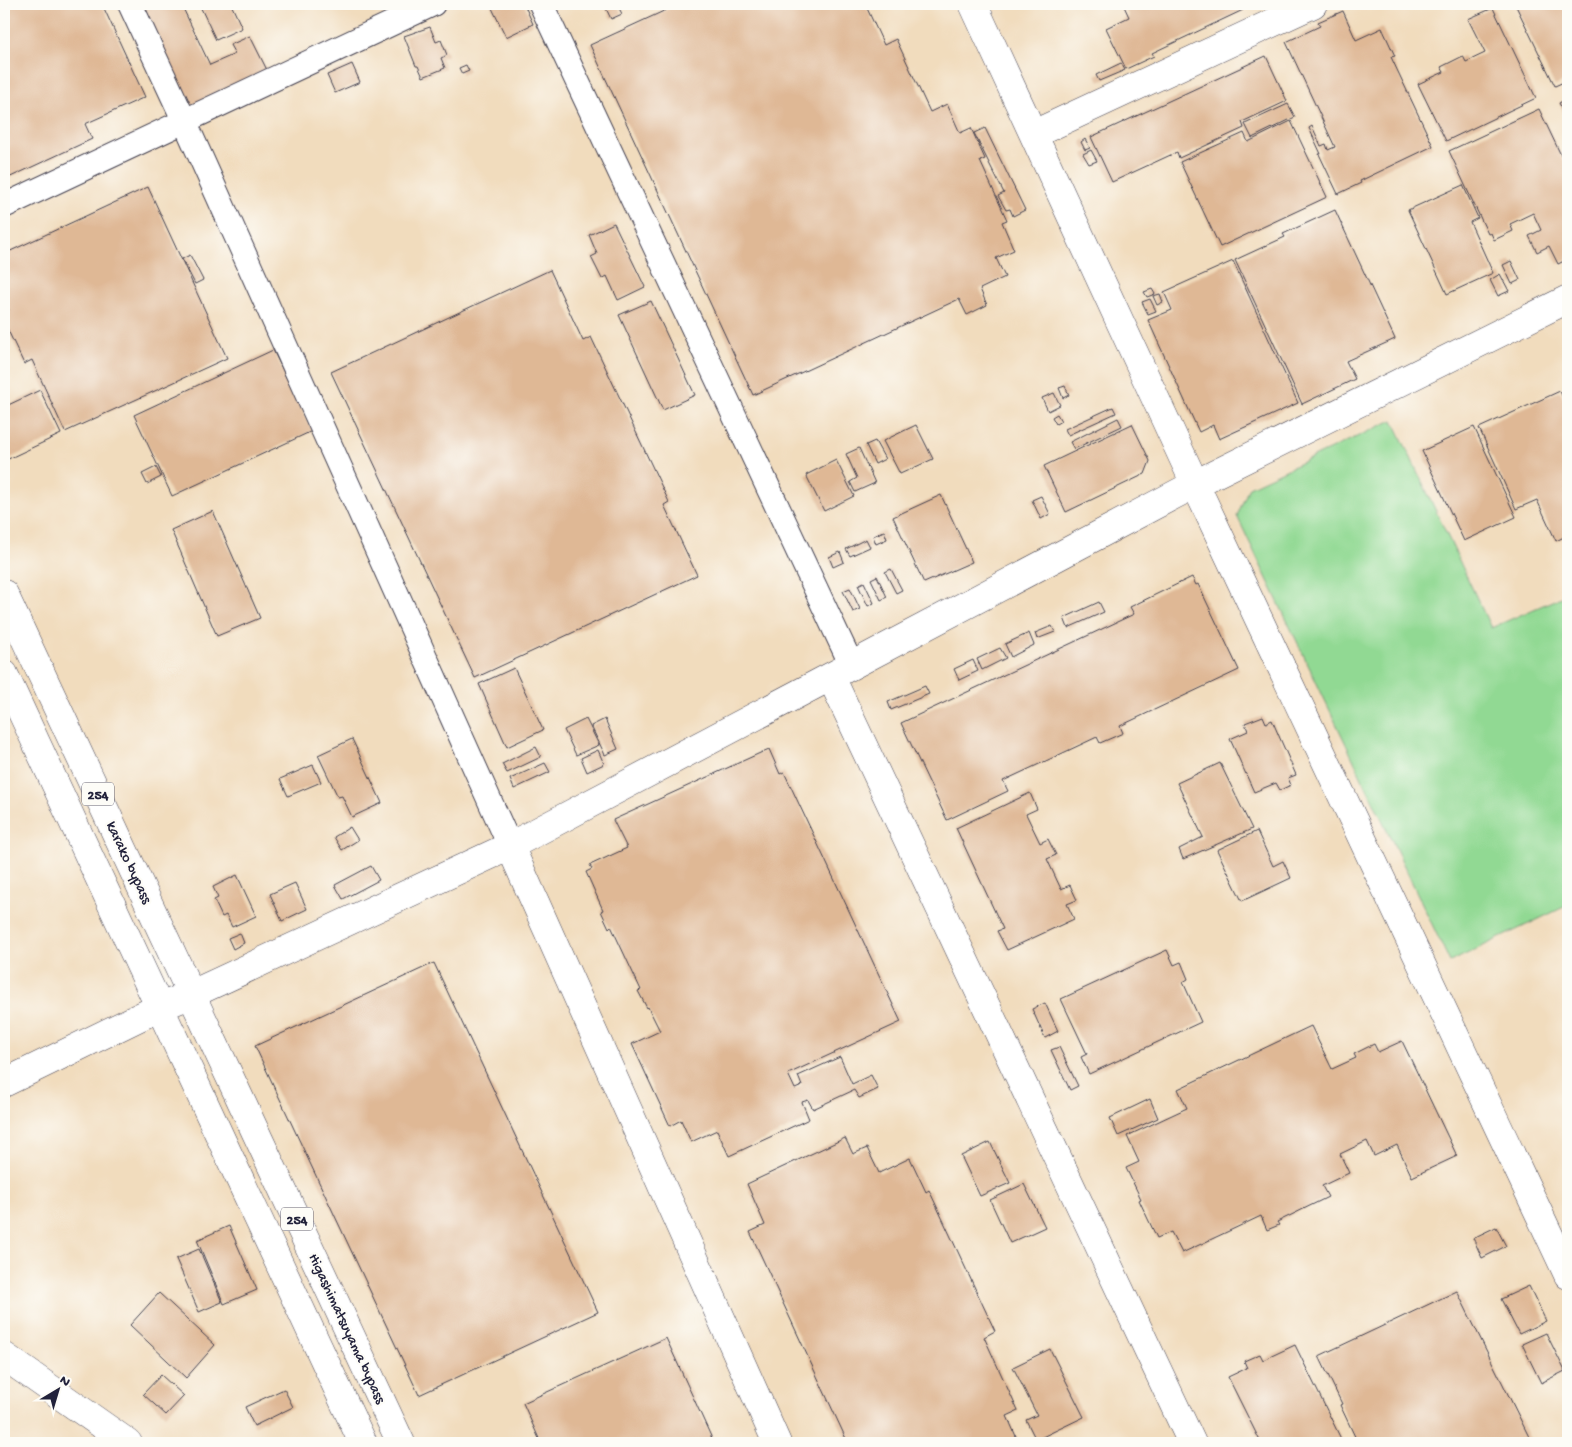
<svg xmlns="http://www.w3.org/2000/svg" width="1572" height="1447" viewBox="0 0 1572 1447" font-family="'Gochi Hand',sans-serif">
<rect width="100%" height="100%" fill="#fdfcf7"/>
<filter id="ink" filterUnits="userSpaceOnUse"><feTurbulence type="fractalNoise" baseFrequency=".02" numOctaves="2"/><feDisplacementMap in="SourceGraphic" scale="10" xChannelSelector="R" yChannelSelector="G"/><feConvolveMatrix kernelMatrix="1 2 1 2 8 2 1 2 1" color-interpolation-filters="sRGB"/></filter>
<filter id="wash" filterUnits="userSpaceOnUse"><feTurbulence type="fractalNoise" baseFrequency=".0096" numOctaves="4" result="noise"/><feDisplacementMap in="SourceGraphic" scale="20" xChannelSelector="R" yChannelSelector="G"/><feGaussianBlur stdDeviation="1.12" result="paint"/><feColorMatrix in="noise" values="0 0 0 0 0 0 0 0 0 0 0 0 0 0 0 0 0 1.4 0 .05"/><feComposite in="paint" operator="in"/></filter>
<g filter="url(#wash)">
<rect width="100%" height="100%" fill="#f1dcbd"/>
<path fill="#91d993" stroke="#5a7e67" d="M1393,420L1491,628L1568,594V905L1450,962L1237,516L1249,487Z"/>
<g id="blocks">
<g fill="#dfb895">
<path d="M4,4H102L145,97L85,124L92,139L4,180Z"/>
<path d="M141,4H181L210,65L235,54L230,45L250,36L267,70L190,106Z"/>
<path d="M199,4H231L242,28L216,40Z"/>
<path d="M495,4H524L533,24L506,37L491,6Z"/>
<path d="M604,4H617L622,14L611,19Z"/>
<path d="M679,4H865L884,45L896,39L930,112L947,104L960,133L971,128L985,159L980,161L1007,220L1002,222L1014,250L996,258L1005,277L980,289L987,305L967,315L959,299L753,395L590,45Z"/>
<path d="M1123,4H1240L1243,10L1152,53L1154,56L1126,69L1106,28L1129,17Z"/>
<path d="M1515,4H1568V80L1555,86Z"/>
<path d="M1493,8L1536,98L1446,141L1418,84L1444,72L1441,67L1463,56L1466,62L1485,53L1468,19Z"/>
<path d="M1343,11L1356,40L1382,28L1395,56L1391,57L1433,146L1360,181L1361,183L1338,194L1319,154H1321L1309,128L1312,126L1321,146L1326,144L1328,150L1335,147L1286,42L1320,26L1318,22Z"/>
<path d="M430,27L436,42L441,40L447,55L441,58L445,68L423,77L418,66H416L404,36Z"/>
<path d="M1266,56L1287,101L1242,122L1244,128L1179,158L1177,152L1112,182L1091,137Z"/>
<path d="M1121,63L1125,70L1099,81L1096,75Z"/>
<path d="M352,64L360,82L335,93L327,75Z"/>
<path d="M466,65L469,71L462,74L459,68Z"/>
<path d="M1568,98V121L1559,103Z"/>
<path d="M1288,104L1295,117L1252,138L1245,124Z"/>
<path d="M1539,109L1568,170V259L1558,264L1549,246L1537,252L1529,236L1541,230L1533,213L1510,224L1513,231L1494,240L1491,233L1488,234L1449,151Z"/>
<path d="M1291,121L1327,197L1220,247L1180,162L1244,133L1248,142Z"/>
<path d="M985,128L1025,210L1013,216L1010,209L1006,210L998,196L1004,193L974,133Z"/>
<path d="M1085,139L1090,148L1085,150L1081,142Z"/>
<path d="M1091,150L1097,161L1089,164L1083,154Z"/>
<path d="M1463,185L1478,218L1470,222L1493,273L1447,294L1408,210Z"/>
<path d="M148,187L227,358L65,432L32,360L24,364L4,322V312L9,310L4,299V254Z"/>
<path d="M1335,210L1395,339L1346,361L1355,379L1302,404L1235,260L1285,237L1283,234Z"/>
<path d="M614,223L645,287L618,300L607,276L602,279L591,257L597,254L589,235Z"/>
<path d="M190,255L203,280L195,284L182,259Z"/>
<path d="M1233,261L1298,403L1219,439L1213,425L1199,432L1148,320L1172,310L1164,292Z"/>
<path d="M1511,261L1520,280L1512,284L1503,265Z"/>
<path d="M550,270L583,341L591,337L669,502L664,505L697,575L475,678L331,372Z"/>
<path d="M1500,274L1509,291L1498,296L1490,280Z"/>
<path d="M1152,289L1155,294L1147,297L1144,292Z"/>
<path d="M1160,294L1163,302L1157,305L1153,296Z"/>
<path d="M1150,299L1156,311L1148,314L1142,302Z"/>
<path d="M651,301L695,395L663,410L619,315Z"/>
<path d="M273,350L312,431L172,496L134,415Z"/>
<path d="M1065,386L1069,395L1063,398L1059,388Z"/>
<path d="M40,390L61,434L4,461V407Z"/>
<path d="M1560,391L1568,409V535L1556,541L1537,500L1516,509L1479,428Z"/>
<path d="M1054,393L1060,405L1048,411L1042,398Z"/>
<path d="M1113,407L1116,413L1068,435L1065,429Z"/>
<path d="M1057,414L1061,421L1056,424L1052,417Z"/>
<path d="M1118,418L1122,426L1074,449L1070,442Z"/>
<path d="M1132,424L1150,461L1145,474L1066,512L1044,466Z"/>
<path d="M916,425L933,459L900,474L883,441Z"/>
<path d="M1474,427L1516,517L1464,541L1422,451Z"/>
<path d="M875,441L885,459L875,464L866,445Z"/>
<path d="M859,448L875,483L855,492L850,482L857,478L846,454Z"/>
<path d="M836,460L854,496L824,511L806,475Z"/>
<path d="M156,467L161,477L147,484L142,474Z"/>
<path d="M941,495L972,562L924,583L893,517Z"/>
<path d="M1041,496L1050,514L1041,519L1032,500Z"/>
<path d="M213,511L260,618L217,636L171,530Z"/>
<path d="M884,531L887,539L876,544L873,536Z"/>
<path d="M866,539L870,547L850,556L846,549Z"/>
<path d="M840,552L844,562L833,567L829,557Z"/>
<path d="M891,569L902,590L896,593L885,572Z"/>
<path d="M877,576L887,597L881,600L871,579Z"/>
<path d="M1192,577L1196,585L1198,584L1239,670L1120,726L1123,733L1100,743L1097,737L1003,781L1008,791L947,820L901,723L1134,614L1130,607Z"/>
<path d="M864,582L874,603L868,606L858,585Z"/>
<path d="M850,588L860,609L853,612L843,591Z"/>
<path d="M1099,602L1104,612L1068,628L1064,618Z"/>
<path d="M1052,626L1055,632L1037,639L1035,633Z"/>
<path d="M1029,633L1034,645L1011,657L1005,644Z"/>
<path d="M1000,648L1006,658L982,670L977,659Z"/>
<path d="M973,660L978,671L959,680L954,669Z"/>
<path d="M514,668L543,730L507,747L479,684Z"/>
<path d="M925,686L929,694L891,710L888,702Z"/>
<path d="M1263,716L1266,723L1272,720L1296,775L1288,778L1291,785L1280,790L1276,783L1254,792L1230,739L1248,731L1245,723Z"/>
<path d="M586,719L599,745L576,755L564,730Z"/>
<path d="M605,719L618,749L605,755L591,726Z"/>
<path d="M352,739L382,803L352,817L342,796L338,797L318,755Z"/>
<path d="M536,747L541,757L507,773L502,764Z"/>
<path d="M769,749L780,774L784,772L901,1022L788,1074L795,1089L802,1086L798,1076L840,1057L852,1084L871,1075L878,1089L859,1098L854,1090L813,1109L808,1100L802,1102L809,1119L729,1156L717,1130L691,1142L681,1120L670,1126L632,1044L660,1031L648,1007L647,1008L638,991L641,990L611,926L609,928L601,911L603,910L586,872L592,869L590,865L627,848L613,820Z"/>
<path d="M598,750L604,764L587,772L581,758Z"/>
<path d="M545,763L550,772L514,789L510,779Z"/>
<path d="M1220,763L1252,829L1183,859L1179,849L1203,837L1177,783Z"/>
<path d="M313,765L321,782L288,796L280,779Z"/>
<path d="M1030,793L1037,809L1026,814L1040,843L1048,839L1056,855L1047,859L1061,889L1070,885L1077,900L1067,904L1074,919L1007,950L997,931L1003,929L956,828Z"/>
<path d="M350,827L358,840L342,850L334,837Z"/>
<path d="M1257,831L1273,866L1283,861L1291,878L1242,901L1217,850Z"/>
<path d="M371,866L379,880L343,899L335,885Z"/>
<path d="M237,875L256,916L232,927L226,915L222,917L214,900L218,898L213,887Z"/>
<path d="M295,883L307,909L282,921L270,894Z"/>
<path d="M240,933L244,943L233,949L228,938Z"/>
<path d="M1167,950L1174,965L1181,962L1188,979L1183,982L1201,1022L1089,1074L1081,1057L1087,1054L1061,999Z"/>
<path d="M434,963L598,1312L419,1395L255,1046Z"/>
<path d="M1045,1003L1058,1031L1045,1038L1032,1009Z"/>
<path d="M1311,1026L1332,1069L1356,1058L1354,1054L1374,1044L1378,1052L1402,1041L1457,1156L1412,1177L1397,1145L1374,1156L1367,1141L1340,1154L1349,1173L1322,1186L1328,1197L1277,1222L1279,1225L1267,1230L1261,1216L1182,1253L1171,1232L1157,1238L1139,1200L1141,1199L1126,1168L1139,1162L1127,1136L1187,1108L1178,1089Z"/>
<path d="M1059,1047L1078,1086L1070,1090L1051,1050Z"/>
<path d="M1150,1099L1158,1118L1118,1136L1110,1118Z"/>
<path d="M845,1138L853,1154L867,1148L879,1173L910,1158L926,1192L929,1190L995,1331L984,1337L1018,1411L1007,1416L1019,1443H848L750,1232L765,1225L747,1184Z"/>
<path d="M990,1142L1010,1183L980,1196L961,1156Z"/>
<path d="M1024,1184L1045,1227L1010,1243L990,1200Z"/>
<path d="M229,1226L257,1290L224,1304L197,1240Z"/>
<path d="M1496,1227L1506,1246L1482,1258L1473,1238Z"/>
<path d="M199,1249L222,1302L199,1312L176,1259Z"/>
<path d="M1529,1286L1546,1321L1519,1334L1501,1299Z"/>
<path d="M1457,1291L1532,1443H1358L1340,1405L1342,1404L1319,1356Z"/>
<path d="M159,1293L215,1345L186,1378L130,1325Z"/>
<path d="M1546,1333L1565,1371L1541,1383L1522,1344Z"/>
<path d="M666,1338L714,1443H541L523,1403Z"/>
<path d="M1295,1345L1343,1443H1261L1228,1377L1247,1368L1244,1361L1260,1354L1263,1360Z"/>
<path d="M1050,1349L1084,1417L1036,1440L1026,1420L1037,1415L1013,1367Z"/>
<path d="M161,1375L184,1396L166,1415L143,1394Z"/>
<path d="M284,1389L293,1407L254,1426L245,1407Z"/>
</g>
</g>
</g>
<g filter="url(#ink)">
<use href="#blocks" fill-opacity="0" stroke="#413e4e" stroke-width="1"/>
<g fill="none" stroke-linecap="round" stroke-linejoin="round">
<defs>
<g id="street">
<path d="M130,4L184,120L510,846"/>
<path d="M541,4L852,666"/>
<path d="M4,206L433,4"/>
</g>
<g id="secondary">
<path d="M973,4L1195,484L1568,1275"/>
<path d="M1034,134L1313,4"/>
<path d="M831,677L1192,1443"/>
<path d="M510,846L777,1443"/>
<path d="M4,1083L160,1007L192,994L510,846L1195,484L1568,299"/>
<path d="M4,1356L128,1443"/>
</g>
<g id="highway">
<path d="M4,594L401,1443"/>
<path d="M4,674L363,1443"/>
</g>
</defs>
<use href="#street" stroke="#413e4e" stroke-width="26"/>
<use href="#secondary" stroke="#413e4e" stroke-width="29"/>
<use href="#highway" stroke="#413e4e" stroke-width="29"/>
<use href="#street" stroke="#fff" stroke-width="24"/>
<use href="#secondary" stroke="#fff" stroke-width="28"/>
<use href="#highway" stroke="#fff" stroke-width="28"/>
</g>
</g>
<g text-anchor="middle" stroke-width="4.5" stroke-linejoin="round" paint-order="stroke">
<g fill="#fdfcf7" stroke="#646373" stroke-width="1">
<rect x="82" y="782.5" width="32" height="23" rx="4"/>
<rect x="281" y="1207.5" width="32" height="23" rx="4"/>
</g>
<g font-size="14" font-weight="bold" fill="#22223b">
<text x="98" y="799">254</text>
<text x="297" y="1224">254</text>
</g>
<g font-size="15" fill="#22223b" stroke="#fdfcf7">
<text transform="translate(130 862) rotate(65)" y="5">karako bypass</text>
<text transform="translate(348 1328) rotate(65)" y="5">Higashimatsuyama bypass</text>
</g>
</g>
<rect width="1572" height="1447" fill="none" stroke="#fdfcf7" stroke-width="20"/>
<g transform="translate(58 1390) rotate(38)" stroke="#fdfcf7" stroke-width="4" paint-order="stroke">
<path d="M0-4L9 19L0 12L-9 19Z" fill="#22223b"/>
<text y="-8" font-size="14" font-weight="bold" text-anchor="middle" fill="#22223b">N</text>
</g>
</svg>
